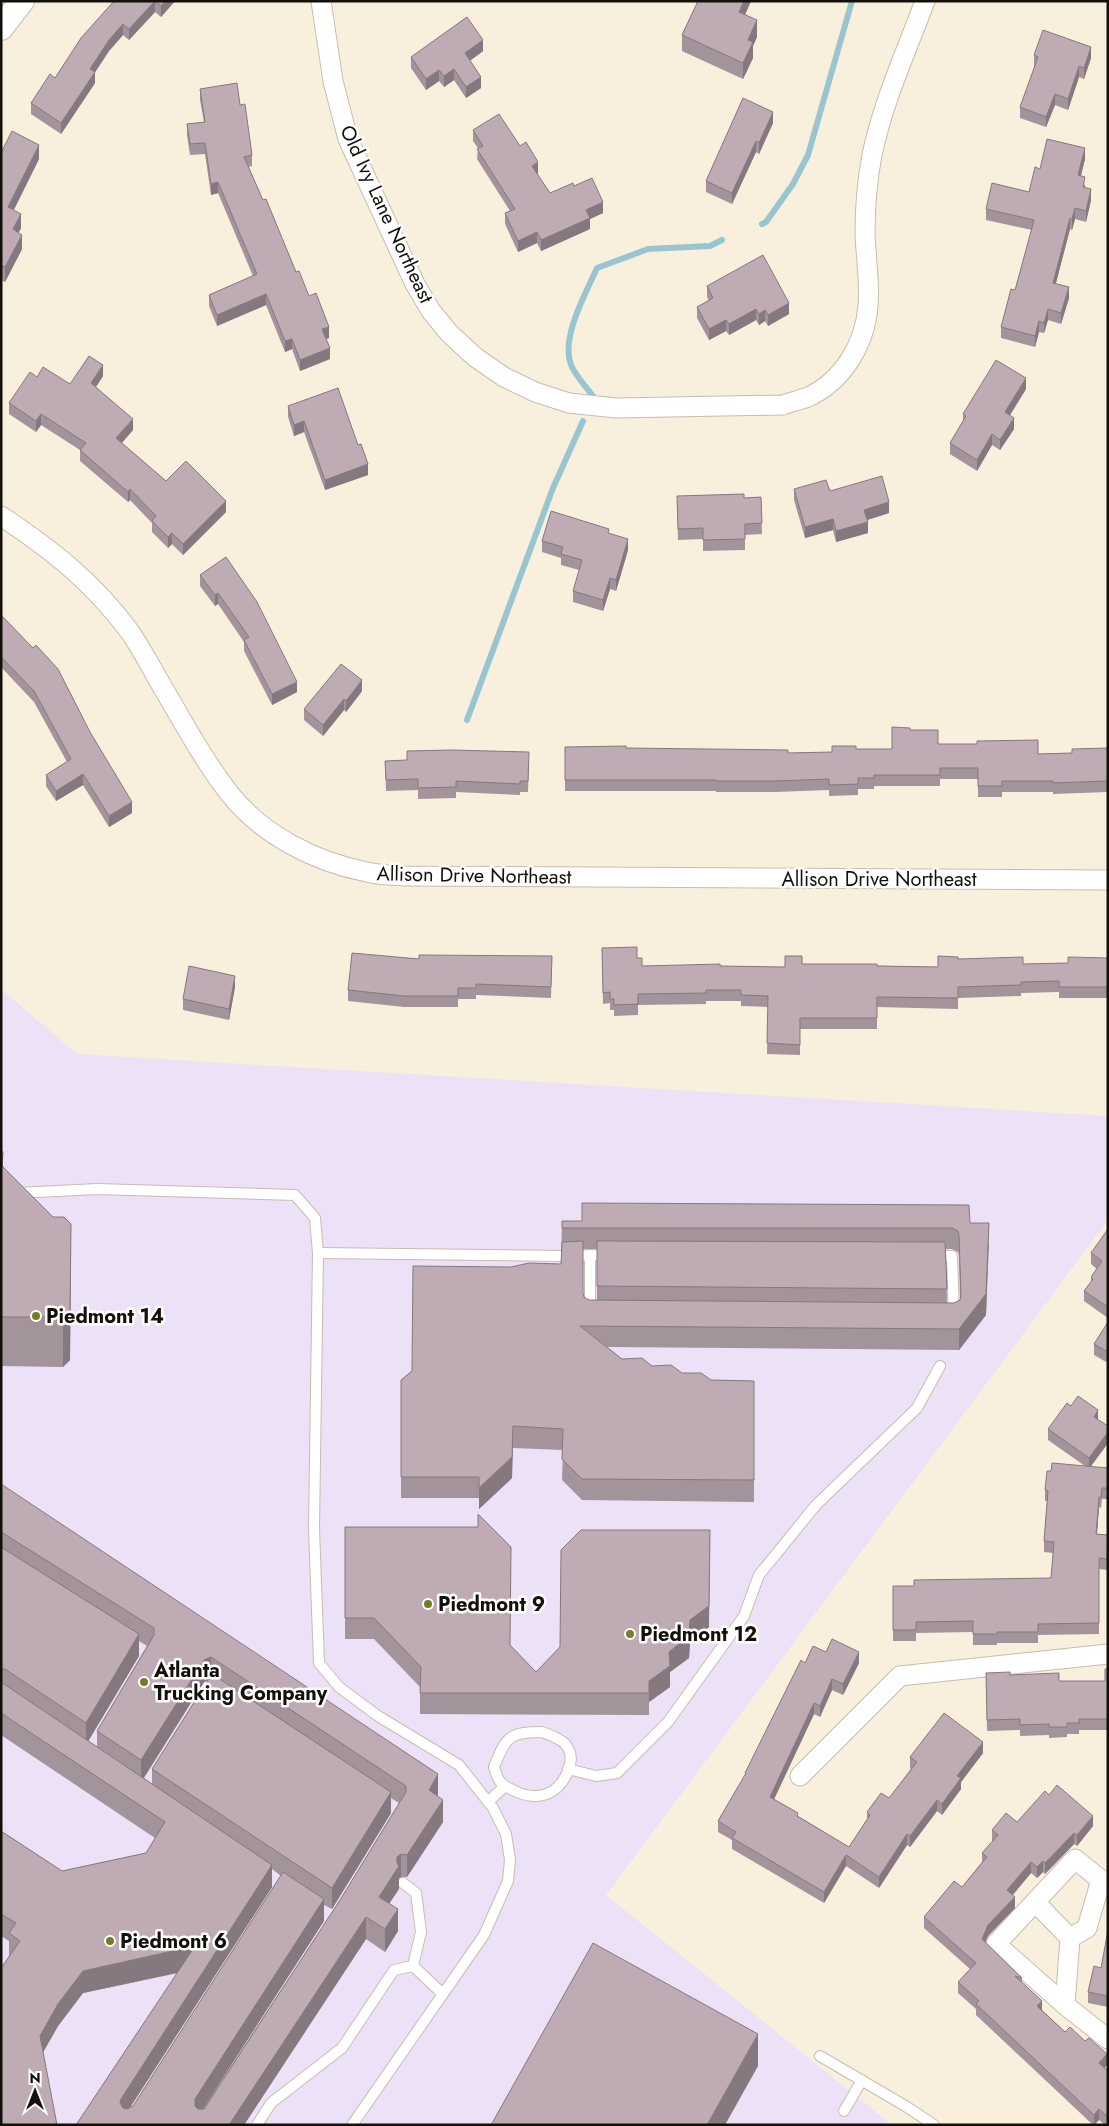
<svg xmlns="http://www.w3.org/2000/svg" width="1109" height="2126" viewBox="0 0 1109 2126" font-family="Jost,sans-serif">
<rect width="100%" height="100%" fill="#f8f0dd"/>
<path fill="#ece1f6" d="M1,989L77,1054L1108,1116V1220L606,1895L892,2125H1Z"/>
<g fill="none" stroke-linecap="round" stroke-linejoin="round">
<g stroke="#99c5d0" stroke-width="6">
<path d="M762,224L766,222L793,184L808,155L852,1"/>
<path d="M595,399C588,389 578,379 572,367C559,340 586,293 597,268L648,249L710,246L722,240"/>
<path d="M467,720L553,488L583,421"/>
</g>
<defs>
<g id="service">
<path d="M17,1193L97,1189L295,1195L315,1218L318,1253L314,1529L319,1663L339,1687L378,1716L459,1765L493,1808L506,1834L510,1860L508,1881L484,1935L352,2125"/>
<path d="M318,1253L562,1256L610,1255"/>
<path d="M590,1255V1312"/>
<path d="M934,1256H952L954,1316"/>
<path d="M542,1732C550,1735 560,1738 566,1745C578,1760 564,1786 549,1793C538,1798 525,1796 515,1791C501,1785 498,1782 494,1767C506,1736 510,1732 542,1732Z"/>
<path d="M568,1769L596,1776L617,1773L668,1722L744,1616L759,1575L816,1505L917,1408L940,1366"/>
<path d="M488,1802L504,1787"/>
<path d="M403,1883L416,1893L421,1932L413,1966"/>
<path d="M820,2056L907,2107L934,2125"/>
<path d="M844,2111L862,2080"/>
<path d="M257,2125L271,2103L342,2048L394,1970L413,1966L443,1994"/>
</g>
<g id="minor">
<path d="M321,1L333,81L348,139L415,284L431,311L449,333L475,357L504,377L535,392L569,403L616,408L783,405C791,402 800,400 808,397C843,381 865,344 868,306C870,283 866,258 865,234C865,208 867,181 872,155C883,102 906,52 925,1"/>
<path d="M1,516C52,550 93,582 130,632C143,651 154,673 166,693C186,727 205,762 229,793C262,835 315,862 367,872C379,875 392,875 404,876L1108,880"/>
<path d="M800,1776L900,1676L1108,1654"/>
<path d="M1035,1902L1070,1938"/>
<path d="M1065,2005L1070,1938L1087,1928L1101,1880L1075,1859L996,1944L1065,2005L1108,2039"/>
</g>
<path id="tertiary" d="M1,28L22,1"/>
</defs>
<use href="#service" stroke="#c6bead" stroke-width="12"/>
<use href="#minor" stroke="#c6bead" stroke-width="21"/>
<use href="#tertiary" stroke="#c6bead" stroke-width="26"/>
<use href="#service" stroke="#fff" stroke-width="10"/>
<use href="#minor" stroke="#fff" stroke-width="19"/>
<use href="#tertiary" stroke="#fff" stroke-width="24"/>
</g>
<g fill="#a3939b" fill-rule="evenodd">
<path d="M114,1H175L161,17L155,12L129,40L123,35L109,51L95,72V83L61,134L31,114V103L55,78Z"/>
<path d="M698,1H751L745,15L757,37L753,46V58L743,79L682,51V35Z"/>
<path d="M483,51L470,61L481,88L466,98L454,80L444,87L439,81L426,90L411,68V57Z"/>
<path d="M1034,55L1091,58L1084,79L1079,77L1068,110L1055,105L1046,127L1020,118V107L1035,67L1034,66Z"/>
<path d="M200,89L240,105L252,155V166L248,167L263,200L296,272L309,296L329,338L326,339L330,359L300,371L292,349L285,352L266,305L217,326L209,306V295L253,276L218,193L211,195L205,154L190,155L187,135V124L204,122L200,100Z"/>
<path d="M773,123L759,154L756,152L732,204L706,192V181Z"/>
<path d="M473,130L520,146L538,173L537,174L550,193L574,186L603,213L590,219V229L541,251L537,243L518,252L505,224V213L510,211L477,159L478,148L473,141Z"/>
<path d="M1,153L39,159L14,210L21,228L18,233L22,249L5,282L1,280Z"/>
<path d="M1085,159L1081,176L1091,200L1086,222L1075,219L1072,230L1070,229L1056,283L1069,298L1061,324L1048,320L1044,333L1039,332L1035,347L1001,338V327L1015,290L1032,230L986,220V209L1029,192L1040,169Z"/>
<path d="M707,286L789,314L768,326L765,321L759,325L756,320L729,335L726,331L709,340L697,318V307L709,301L707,297Z"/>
<path d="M103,376L96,387L133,430L122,443L166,481L226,512L183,555L172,544L168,548L152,532V523L130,500L128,502L80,461V450L41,425L36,432L9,414V403L37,377L70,384Z"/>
<path d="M1026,389L1010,415L1014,429L1000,450L992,445L977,471L950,454V443L963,421V414Z"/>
<path d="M288,406L368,475L325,490L304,432L294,436L288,417Z"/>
<path d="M794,489L830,491L889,513L867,520L868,533L836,542L833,530L805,538L794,500Z"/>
<path d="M677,496L744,498L761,497L762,534L745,535V550L703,551V539L678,540Z"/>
<path d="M609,534L628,550L616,591L610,589L603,611L573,602V591L579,570L561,565V558L542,552V541Z"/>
<path d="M226,557L297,692L272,705L244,651V642L218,604L215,606L200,586V575Z"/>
<path d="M1,615L90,732L132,813L109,827L83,785L56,801L46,786V775L67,762L34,702L1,667Z"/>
<path d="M362,691L346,712L344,710L323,736L304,720V709Z"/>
<path d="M910,730L938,744L1038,754L1072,753L1108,748V792L1053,794V792H1002V797H978V779H940V786H874V789H858V795L829,796V790L775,792H716V791H565V747L788,753L832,752L856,749H892Z"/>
<path d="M385,761L529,763L528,792H520V795L456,792V798L418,799V790L386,791Z"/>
<path d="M602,948L637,958L642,966L785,967L802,964L938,967L958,959L1023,964L1068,963L1108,958V998H1059V992L1021,993V996L958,998V1009L877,1007V1029H800V1055L767,1054L768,1007L741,1006V1001H706V1004L638,1005V1015L614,1016V1010H610V1003L603,1004Z"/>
<path d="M552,956L551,998L476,995V999H458V1007H404L348,1001V990L419,959Z"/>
<path d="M235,987L229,1020L183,1010V999Z"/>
<path d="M1,1151L3,1166L71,1273L70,1360L63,1367L1,1366Z"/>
<path d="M562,1221L970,1223L989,1244L986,1315L959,1350L607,1347L622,1359L711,1380L754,1381V1502L582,1500L562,1480L563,1450L513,1448L512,1478L479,1509V1498H401V1380L412,1371L511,1267L561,1264ZM583,1249H597V1300H589L584,1297L583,1293ZM946,1249H952L958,1252L959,1256L960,1298V1300L954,1303H947Z"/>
<path d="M1108,1229V1318L1084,1301V1291L1091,1282V1277L1097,1269L1091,1264V1253Z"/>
<path d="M1108,1322V1363L1094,1355V1344Z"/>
<path d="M1071,1406L1098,1420L1108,1443L1090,1467L1108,1468V1499H1102L1101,1508L1099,1507L1097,1534L1108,1535V1557L1107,1570L1099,1569V1634L1038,1635V1643H997V1645H973V1632L916,1633V1641H893V1586H914L1051,1578L1053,1553L1044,1552V1541L1047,1501H1045V1490L1051,1471L1085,1466L1048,1440V1429Z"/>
<path d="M1,1484L438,1796L443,1822L407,1877H401L399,1878V1889L389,1903L398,1931L385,1952L366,1939L244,2125H76L178,1973L83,1993L58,2026L43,2052L9,1956V1941L1,1936V1831L62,1871L146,1853L155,1838L1,1735ZM139,1641L147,1646L97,1731V1747L88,1741L139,1656ZM208,1680L152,1769V1784L144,1778L204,1682ZM391,1798L399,1803L340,1900L203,2109L324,1921V1905L332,1909L391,1813ZM272,1869L281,1876L133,2106L130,2108L272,1887Z"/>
<path d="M345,1527L510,1646L536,1672L709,1627L690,1642L689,1658L670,1672V1687L649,1702V1715L420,1714V1687L374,1639H345Z"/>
<path d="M826,1652L859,1663L843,1695L832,1690L820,1717L814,1714L774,1799L798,1816L849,1847L867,1820V1812L889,1798L911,1769L910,1768V1757L983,1753L961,1782V1789L942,1815L937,1811L910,1847L907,1845L879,1888L846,1866L824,1903L732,1849V1840L718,1832V1821L745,1776V1773Z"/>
<path d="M1108,1669V1730H1079V1734H1067V1737L1049,1738V1735L1020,1736V1730L987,1731L986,1673L1059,1681H1105Z"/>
<path d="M1049,1795L1093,1826L1077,1846L1074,1844L1045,1874L1043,1872L1037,1878L1031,1873L1013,1895L1015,1908L988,1936L985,1942L1022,1978V1983L1042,2010L1065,2032L1107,2065L1105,2068L1108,2071V2125H1105L1099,2120L1094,2125H1093L976,2015V2009L958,1993V1982L970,1969L924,1928V1917L962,1887L982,1862V1853L992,1842V1830L1017,1822Z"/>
<path d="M1108,1930V2007L1088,2003V1992L1101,1968Z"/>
</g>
<g fill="#85787e">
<path d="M155,1V12L129,40V29Z"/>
<path d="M165,1H175L161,17V6Z"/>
<path d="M744,1H751L739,28V12Z"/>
<path d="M757,20V37L753,46V58L743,79V63L748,40Z"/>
<path d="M123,24V35L109,51L90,80V69L109,40Z"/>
<path d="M483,40V51L465,64V53Z"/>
<path d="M1091,47V58L1084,79V68Z"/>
<path d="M1079,66V77L1068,110V99Z"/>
<path d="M454,69V80L444,87V76Z"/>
<path d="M439,70V81L426,90V79Z"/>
<path d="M95,72V83L61,134V123Z"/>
<path d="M481,77V88L466,98V87Z"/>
<path d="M1055,94V105L1046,127V117Z"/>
<path d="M773,112V123L759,154V143Z"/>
<path d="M756,141V152L732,204V193Z"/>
<path d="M39,145V159L8,221V207Z"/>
<path d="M1085,148V159L1078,186V175Z"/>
<path d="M538,162V173L532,177V166Z"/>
<path d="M218,182V193L211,195V184Z"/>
<path d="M1091,189V200L1086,222V211Z"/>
<path d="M603,202V213L590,219V229L541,251V240L586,210Z"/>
<path d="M1075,208V219L1072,230V219Z"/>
<path d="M21,214V228L13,244V229Z"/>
<path d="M1070,218V229L1053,294V283Z"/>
<path d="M537,232V243L518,252V241Z"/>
<path d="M22,235V249L5,282V267Z"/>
<path d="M1069,287V298L1061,324V313Z"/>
<path d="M266,294V305L217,326V315Z"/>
<path d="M789,303V314L768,326V315Z"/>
<path d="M756,309V320L729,335V324Z"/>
<path d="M1048,309V320L1044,333V323Z"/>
<path d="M765,310V321L759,325V314Z"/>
<path d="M726,320V331L709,340V329Z"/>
<path d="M1039,321V332L1035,347V336Z"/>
<path d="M329,327V338L322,340V329Z"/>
<path d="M292,339V349L285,352V341Z"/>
<path d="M330,348V359L300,371V360Z"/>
<path d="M103,365V376L91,394V383Z"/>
<path d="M1026,378V389L1005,423V412Z"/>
<path d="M41,414V425L36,432V421Z"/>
<path d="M1014,418V429L1000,450V440Z"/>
<path d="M133,419V430L116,449V438Z"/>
<path d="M304,421V432L294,436V425Z"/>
<path d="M992,434V445L977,471V460Z"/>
<path d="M368,464V475L325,490V480Z"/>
<path d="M130,489V500L128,502V492Z"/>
<path d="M226,501V512L183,555V544Z"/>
<path d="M889,502V513L864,521V510Z"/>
<path d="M833,519V530L805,538V527Z"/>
<path d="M868,522V533L836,542V531Z"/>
<path d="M172,533V544L168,548V537Z"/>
<path d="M628,539V550L616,591V580Z"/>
<path d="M610,578V589L603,611V600Z"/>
<path d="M218,593V604L215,606V595Z"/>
<path d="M362,680V691L346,712V701Z"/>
<path d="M297,682V692L272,705V694Z"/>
<path d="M344,699V710L323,736V725Z"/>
<path d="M83,774V785L56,801V791Z"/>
<path d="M132,802V813L109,827V816Z"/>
<path d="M235,976V987L229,1020V1009Z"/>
<path d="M989,1223L986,1315L959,1350V1329Z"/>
<path d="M71,1224L70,1360L63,1367V1317Z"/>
<path d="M1098,1410V1421L1094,1417Z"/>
<path d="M513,1426L512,1478L479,1509V1488Z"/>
<path d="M1108,1432V1443L1089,1469V1458Z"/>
<path d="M1099,1497V1507L1096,1545V1534Z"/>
<path d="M710,1530L709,1627L690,1642L689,1658L670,1672V1687L649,1702V1681L690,1620Z"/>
<path d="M1108,1546V1557L1107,1570V1559Z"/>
<path d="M139,1634V1656L86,1745V1723Z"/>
<path d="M859,1652V1663L843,1695V1684Z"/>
<path d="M211,1657V1679L204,1682L141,1782V1760L204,1660Z"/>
<path d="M832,1679V1690L820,1717V1706Z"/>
<path d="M814,1703V1714L770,1808V1797Z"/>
<path d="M983,1742V1753L961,1782V1789L942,1815V1804L957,1776Z"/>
<path d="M438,1774V1796L429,1790Z"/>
<path d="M391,1792V1813L332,1909V1888Z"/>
<path d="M443,1800V1822L407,1877V1855Z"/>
<path d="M937,1800V1811L910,1847V1836Z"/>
<path d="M1093,1816V1826L1077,1846V1835Z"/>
<path d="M1074,1833V1844L1045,1874V1863Z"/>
<path d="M907,1834V1845L879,1888V1877Z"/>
<path d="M401,1854V1877L399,1878V1889L379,1919V1897L397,1863V1857Z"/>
<path d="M846,1855V1866L824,1903V1892Z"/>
<path d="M1043,1861V1872L1037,1878V1867Z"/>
<path d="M1031,1862V1873L1007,1901V1890Z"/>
<path d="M272,1865V1887L121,2121L120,2103L121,2099Z"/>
<path d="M1015,1897V1908L988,1936L982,1950V1939L988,1925Z"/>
<path d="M324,1899V1921L195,2121V2099Z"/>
<path d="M398,1909V1931L385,1952V1929Z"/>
<path d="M366,1917V1939L244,2125H229Z"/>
<path d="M195,1946V1969L83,1993L58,2026L40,2058V2036L58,2004L83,1971Z"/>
<path d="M1042,2001V2012L1037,2006Z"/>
<path d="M758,2034V2066L725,2125H707Z"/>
<path d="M1107,2054V2065L1099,2074V2063Z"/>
<path d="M1099,2109V2120L1094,2125V2115Z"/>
</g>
<g fill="#beabb4" stroke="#85787e">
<path d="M114,1H155L129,29L123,24L109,40L90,69L95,72L61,123L31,103L50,74L55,78L81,38Z"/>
<path d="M156,1H165L161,6Z"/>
<path d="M698,1H744L739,12L757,20L748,40L753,42L743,63L682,35Z"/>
<path d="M467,17L483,40L465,53L481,77L466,87L454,69L444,76L439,70L426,79L411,57Z"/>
<path d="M1043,30L1091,47L1084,68L1079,66L1068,99L1055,94L1046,117L1020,107L1038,57L1034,55Z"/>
<path d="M237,83L240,105L245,104L252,155L244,157L263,200L266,199L296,272L299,271L309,296L316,293L329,327L322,329L330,348L300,360L292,339L285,341L266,294L217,315L209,295L257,274L218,182L211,184L205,143L190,144L187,124L205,122L200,89Z"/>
<path d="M743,98L773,112L759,143L756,141L732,193L706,181Z"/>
<path d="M499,114L520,146L526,142L538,162L532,166L550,193L573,183L574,186L592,178L603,202L586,210L590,218L541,240L537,232L518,241L505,213L515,209L477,149L483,146L473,130Z"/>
<path d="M12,131L39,145L8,207L21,214L13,229L22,235L5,267L1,265V153Z"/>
<path d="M1047,139L1085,148L1078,175L1085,177L1083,187L1091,189L1086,211L1075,208L1072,219L1070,218L1053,283L1069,287L1061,313L1048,309L1044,323L1039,321L1035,336L1001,327L1011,289L1015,290L1020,272L1034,220L986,209L992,183L1029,192L1035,167L1040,169Z"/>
<path d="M763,255L789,303L768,315L765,310L759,314L756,309L729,324L726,320L709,329L697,307L713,298L707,286Z"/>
<path d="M89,356L103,365L91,383L133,419L116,438L166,481L186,461L226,501L183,544L172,533L168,537L152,521L156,516L130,489L128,492L80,450L86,443L41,414L36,421L9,403L30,372L37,377L43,367L70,384Z"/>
<path d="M996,360L1026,378L1005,412L1014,418L1000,440L992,434L977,460L950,443L966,416L963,414Z"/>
<path d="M338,388L358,445L361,444L368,464L325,480L304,421L294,425L288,406Z"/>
<path d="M882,476L889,502L864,510L868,522L836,531L833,519L805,527L794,489L826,480L830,491Z"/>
<path d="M744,494V498L761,497L762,523L745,524V539L703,540V528L678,529L677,496Z"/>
<path d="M551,511L609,529L608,533L628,539L616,580L610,578L603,600L573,591L582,560L561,554L563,547L542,541Z"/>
<path d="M226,557L257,602L297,682L272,694L244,640L249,637L218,593L215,595L200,575Z"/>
<path d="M1,615L33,648L36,645L58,669L90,732L132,802L109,816L83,774L56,791L46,775L71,759L34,691L1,657Z"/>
<path d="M341,664L362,680L346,701L344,699L323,725L304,709Z"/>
<path d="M892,727L910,728V730H938V744H977V741L1038,740V754L1072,753V749L1108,748V781L1053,783V781H1002V786H978V768H940V775H874V778H858V784L829,785V779L775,781H716V780H565V747L626,746V748L788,750V753L832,752V746H856V749H892Z"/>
<path d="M451,750L529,752L528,781H520V784L456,781V787L418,788V779L386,780L385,761L407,760V751Z"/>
<path d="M637,947V958H642V966L720,964V966L785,967V956H802V964H877V966L938,967V956L958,957V959L1023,957V964L1068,963V957L1108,958V987H1059V981L1021,982V985L958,987V998L877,997V1018H800V1045L767,1043L768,996L741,995V990H706V993L638,994V1004L614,1005V999H610V992L603,993L602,948Z"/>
<path d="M352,953L419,959V955L552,956L551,987L476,984V988H458V996H404L348,990Z"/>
<path d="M189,966L235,976L229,1009L183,999Z"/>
<path d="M1,1151L3,1152L2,1166L53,1217H64L71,1224L70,1310L63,1317H1Z"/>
<path d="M582,1203L969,1205L970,1223H989L986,1294L959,1329L580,1326L622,1359L642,1358L652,1366L671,1365L682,1373H701L711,1380L754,1381V1480L582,1479L562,1459L563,1429L513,1426L512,1457L479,1488V1477H401V1380L412,1371L413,1266L511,1267L529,1263L561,1264L562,1242L583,1241V1293L584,1297L589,1300L954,1303L960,1300L961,1296L959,1235L958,1231L952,1228H562V1221H582Z"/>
<path d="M1108,1229V1307L1084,1291L1093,1279L1091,1277L1102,1261L1091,1253Z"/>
<path d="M597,1241L945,1242L947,1289L597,1286Z"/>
<path d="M1108,1322V1352L1094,1344Z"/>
<path d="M1078,1396L1098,1410L1094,1417L1108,1426V1432L1089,1458L1048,1429L1067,1403L1071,1406Z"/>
<path d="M1052,1463L1108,1468V1488H1102L1101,1497H1099L1096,1534L1108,1535L1107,1559L1099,1558V1623L1038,1624V1632H997V1634H973V1621L916,1622V1630H893V1586H914V1580L1051,1578L1054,1542L1044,1541L1048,1491L1045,1490L1047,1471H1051Z"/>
<path d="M1,1484L438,1774L429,1790L443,1800L407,1855L401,1854L397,1857V1863L399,1866L379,1897L398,1909L385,1929L366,1917L229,2125H76L195,1946L83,1971L58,2004L40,2036L57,2125H1V1968L20,1941L9,1933L16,1923L1,1914V1831L62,1871L146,1853L165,1822L1,1713V1682L272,1865L121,2099L120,2103L123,2108L127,2109L133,2106L283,1872L324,1899L195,2099V2106L198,2109H204L340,1900L406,1792V1786L211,1657L204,1660L141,1760L97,1731L154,1635V1628L1,1532Z"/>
<path d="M478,1514L511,1547L510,1645L536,1672L560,1647L561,1550L581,1530H710L709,1606L690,1620L689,1636L669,1652L670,1666L649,1681V1693H420L421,1667L374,1618H345V1527H478Z"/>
<path d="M1,1547L139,1634L86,1723L5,1669H1Z"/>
<path d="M832,1639L859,1652L843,1684L832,1679L820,1706L814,1703L770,1797L798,1813L797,1816L849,1847L870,1815L867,1812L881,1793L889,1798L917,1762L910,1757L944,1713L983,1742L957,1776L961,1778L942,1804L937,1800L910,1836L907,1834L879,1877L846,1855L824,1892L732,1838L736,1832L718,1821L746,1773H745L801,1660L805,1663L813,1646L826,1652Z"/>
<path d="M1105,1669H1108V1719H1079V1723H1067V1727H1049V1724L1020,1725V1719L987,1720L986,1673L1010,1672V1675L1059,1673V1681H1105Z"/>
<path d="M212,1674L391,1792L332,1888L152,1769Z"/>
<path d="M1057,1785L1093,1816L1077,1835L1074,1833L1045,1863L1043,1861L1037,1867L1031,1862L1007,1890L1015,1897L988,1925L982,1939L1022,1978L1015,1976L1042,2001L1037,2006L1065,2032L1070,2027L1085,2041L1089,2038L1107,2054L1099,2063L1108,2071V2117L1099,2109L1094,2115L976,2004L979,2001L958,1982L976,1963L924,1917L954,1881L962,1887L987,1857L982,1853L998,1835L992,1830L1006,1813L1017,1822L1045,1791L1049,1795Z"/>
<path d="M1108,1930V1996L1088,1992L1094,1966L1101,1968Z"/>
<path d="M593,1943L758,2034L707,2125H491Z"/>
</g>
<g fill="#767d28" stroke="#fff" stroke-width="2">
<circle cx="36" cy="1316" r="5"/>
<circle cx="428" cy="1604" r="5"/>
<circle cx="630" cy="1634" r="5"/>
<circle cx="144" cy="1682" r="5"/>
<circle cx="110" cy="1941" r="5"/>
</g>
<g text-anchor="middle" stroke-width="5" stroke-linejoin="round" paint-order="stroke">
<g font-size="20" fill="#13100a" stroke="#fff">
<text transform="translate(387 214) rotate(65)" y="7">Old Ivy Lane Northeast</text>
<text transform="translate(474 875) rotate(1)" y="7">Allison Drive Northeast</text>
<text x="879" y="886">Allison Drive Northeast</text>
</g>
<g font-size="20" font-weight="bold" fill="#13100a" stroke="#fff" text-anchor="start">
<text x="46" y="1323">Piedmont 14</text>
<text x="438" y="1611">Piedmont 9</text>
<text x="640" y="1641">Piedmont 12</text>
<text x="154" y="1677">Atlanta<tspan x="154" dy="23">Trucking Company</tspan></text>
<text x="120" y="1948">Piedmont 6</text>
</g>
</g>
<rect width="1109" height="2126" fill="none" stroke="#13100a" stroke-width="5"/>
<g transform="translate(35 2091)" stroke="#ffffff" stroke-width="4" paint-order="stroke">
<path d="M0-4L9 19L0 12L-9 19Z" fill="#13100a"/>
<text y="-8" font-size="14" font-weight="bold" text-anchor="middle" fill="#13100a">N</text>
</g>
</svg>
